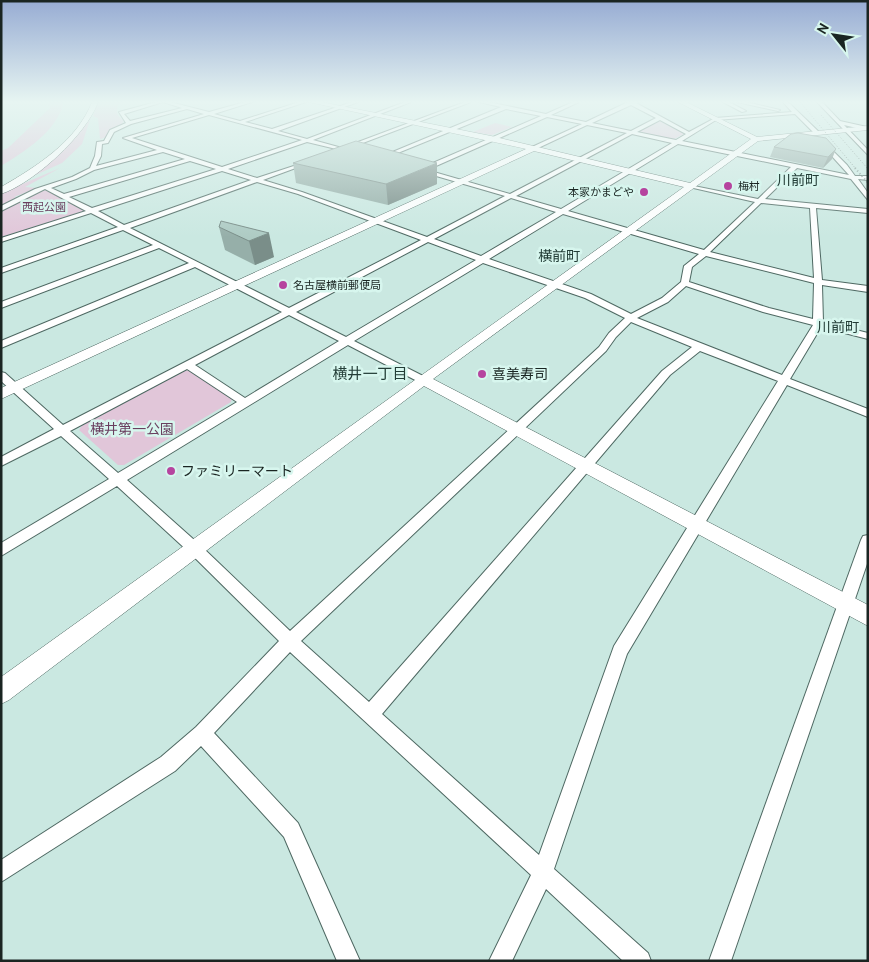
<svg xmlns="http://www.w3.org/2000/svg" width="869" height="962" viewBox="0 0 869 962" font-family="'PT Sans','Noto Sans JP',sans-serif">
<rect width="100%" height="100%" fill="#cae8e1"/>
<g fill="#e1c6d9">
<path d="M50,102H62L63,104C56,132 24,152 1,166V151L8,148L51,107L48,105Z"/>
<path d="M98,102H123L118,105C115,114 118,116 124,121L120,127L109,131L107,137L100,139L98,118L93,116Z"/>
<path d="M90,120L82,144L62,163L20,182L57,156Z"/>
<path d="M657,121H660L684,134L674,139L638,132Z"/>
<path d="M495,123L512,127L492,135L473,132Z"/>
<path d="M60,168L25,187L37,188L14,197L18,198L1,206V193Z"/>
<path d="M47,190L83,210L82,212L1,237V211L41,191Z"/>
<path d="M189,370L232,398L231,402L124,465H118L79,430L83,424L183,371Z"/>
</g>
<g fill="none" stroke-linecap="round" stroke-linejoin="round">
<defs>
<g id="street">
<path d="M156,102H170L209,112L245,102H252L214,114L240,121L299,102H306L245,122L272,129L352,102H358L278,131L307,139L405,102H411L313,140L342,148L465,102H471L347,149L353,151V153L307,142L228,169L257,178L312,160V162L263,180L302,192L427,237L505,196L419,171V169L541,116L506,109L383,159L378,158L501,107L479,102H488L546,114L573,102H579L551,115L586,122L628,102H642L636,103L689,132L715,118L792,112L783,102H788L819,132V134H815L795,114L716,120L682,141L849,175L820,143L822,140L847,165L855,176H868V180L858,179L868,193V200L851,179L797,168L765,199L868,209V213L816,208L822,280L868,286V292L822,285L823,322L868,333V339L821,327L790,379L868,409V417L787,385L627,654L554,869L648,953L651,961H623L546,889L512,961H489L531,875L290,652L214,733L298,823L360,961H337L284,837L201,746L175,771L1,882V860L161,757L196,727L279,641L191,554L117,486L1,556V543L109,479L61,436L1,466V457L54,429L1,381V372L5,373L63,425L282,312L195,267L1,348V341L189,263L159,248L1,308V302L153,245L123,230L1,273V268L118,227L91,213L1,242V238L86,211L45,189L1,211V206L35,189L72,177L90,168L95,156L97,142L104,141L110,130L126,123L119,112ZM163,102L182,108L130,121L124,114ZM631,105L656,118L631,131L592,123ZM187,109L204,114L123,138L157,150L96,166L101,156L102,144L108,143L114,132L131,124ZM209,115L302,140L222,167L132,138ZM547,117L582,124L532,147V149H536L587,125L627,133L510,194L427,170ZM660,120L686,134L676,140L637,132ZM632,134L672,143L561,209L516,196ZM678,144L791,167L758,199L689,185V187L755,202L704,250L568,211ZM163,152L185,159L64,194L51,188L76,179L94,170ZM190,161L216,169L92,208L69,197ZM222,171L251,180L124,225L98,211ZM257,182L298,194L421,240L289,308L130,228ZM511,198L556,212L481,256L434,239ZM761,203L810,208L814,278L710,252ZM563,214L699,254L684,266L681,282L662,298L631,314L591,294L489,259ZM428,242L476,260L346,337L296,312ZM706,256L814,283L813,319L769,308L689,282L692,267ZM483,263L585,298L625,318L609,333L599,347L290,631L201,546L127,480L348,345L419,382H427L428,380L427,378L354,341ZM686,286L763,312L813,325L782,375L637,318L668,302ZM289,315L339,341L245,398L195,365ZM631,322L692,347L662,371L369,702L301,641L606,351L616,337ZM700,351L778,381L614,646L539,855L382,714L670,375ZM187,369L237,402L118,473L70,431Z"/>
<path d="M723,102H729L746,111L742,112Z"/>
<path d="M737,102H746L780,110L778,111Z"/>
<path d="M817,102H822L840,121L867,127L865,130L844,125L868,150V155Z"/>
<path d="M868,535V561L731,961H709L861,540L863,536Z"/>
</g>
<g id="secondary">
<path d="M92,102H98C87,134 34,183 1,194V187C36,167 77,141 92,102Z"/>
<path d="M309,102H321L491,136L690,183L751,139L678,102H686L757,137L868,126V130L758,141L433,379L868,605V626L424,386L9,700L1,704V677L684,187L534,151L1,399V388L526,149Z"/>
</g>
</defs>
<use href="#street" stroke="#4e6862" stroke-width="2"/>
<use href="#secondary" stroke="#4e6862" stroke-width="1"/>
<use href="#street" fill="#fff" fill-rule="evenodd"/>
<use href="#secondary" fill="#fff" fill-rule="evenodd"/>
<g stroke="#718580" stroke-width="1" stroke-dasharray="1 2" stroke-linecap="butt">
<path d="M800,102L856,169"/>
<path d="M821,115L868,169"/>
</g>
<path stroke="#718580" stroke-width="2" stroke-dasharray="1 2.5" stroke-linecap="butt" d="M855,168L868,183"/>
</g>
<g fill="#96afa9">
<path d="M791,134L832,159L823,168L770,157L774,147Z"/>
<path d="M293,163L437,184L388,205L296,183Z"/>
<path d="M221,221L274,257L255,265L225,250L219,227Z"/>
</g>
<g fill="#7a8e89">
<path d="M836,149L832,159L823,168L828,157Z"/>
<path d="M437,163V184L388,205L386,184Z"/>
<path d="M269,233L274,257L255,265L249,241Z"/>
</g>
<g fill="#aecbc4" stroke="#7a8e89">
<path d="M798,133L826,138L836,149L828,157L774,147L791,134Z"/>
<path d="M356,141L437,163L386,184L293,163Z"/>
<path d="M221,221L269,233L249,241L219,227Z"/>
</g>
<linearGradient id="sky" x2="0" y2="1"><stop stop-color="#97acd3"/><stop offset="0.43" stop-color="#e7f5f2"/><stop offset="1" stop-color="#e7f5f2" stop-opacity="0"/></linearGradient>
<rect width="869" height="237" fill="url(#sky)"/>
<g fill="#b6449f" stroke="#d7f6ee" stroke-width="2">
<circle cx="728" cy="186" r="5"/>
<circle cx="644" cy="192" r="5"/>
<circle cx="283" cy="285" r="5"/>
<circle cx="482" cy="374" r="5"/>
<circle cx="171" cy="471" r="5"/>
</g>
<g text-anchor="middle" stroke-width="5" stroke-linejoin="round" paint-order="stroke">
<g font-size="11" fill="#1a2522" stroke="#d7f6ee" text-anchor="start">
<text x="738" y="190">梅村</text>
<text x="634" y="196" text-anchor="end">本家かまどや</text>
<text x="293" y="289">名古屋横前郵便局</text>
</g>
<g font-size="11" fill="#6a3f5f" stroke="#d7f6ee">
<text x="44" y="211">西起公園</text>
</g>
<g font-size="14" fill="#233d37" stroke="#d7f6ee">
<text x="798" y="185">川前町</text>
<text x="559" y="261">横前町</text>
<text x="838" y="332">川前町</text>
</g>
<g font-size="14" fill="#1a2522" stroke="#d7f6ee" text-anchor="start">
<text x="492" y="379">喜美寿司</text>
<text x="181" y="476">ファミリーマート</text>
</g>
<g font-size="14" fill="#6a3f5f" stroke="#d7f6ee">
<text x="132" y="434">横井第一公園</text>
</g>
<g font-size="15" fill="#233d37" stroke="#d7f6ee">
<text x="370" y="379">横井一丁目</text>
</g>
</g>
<rect width="869" height="962" fill="none" stroke="#1a2522" stroke-width="5"/>
<g transform="translate(834 35) rotate(300)" stroke="#d7f6ee" stroke-width="4" paint-order="stroke">
<path d="M0-4L9 19L0 12L-9 19Z" fill="#1a2522"/>
<text y="-8" font-size="14" font-weight="bold" text-anchor="middle" fill="#1a2522">N</text>
</g>
</svg>
